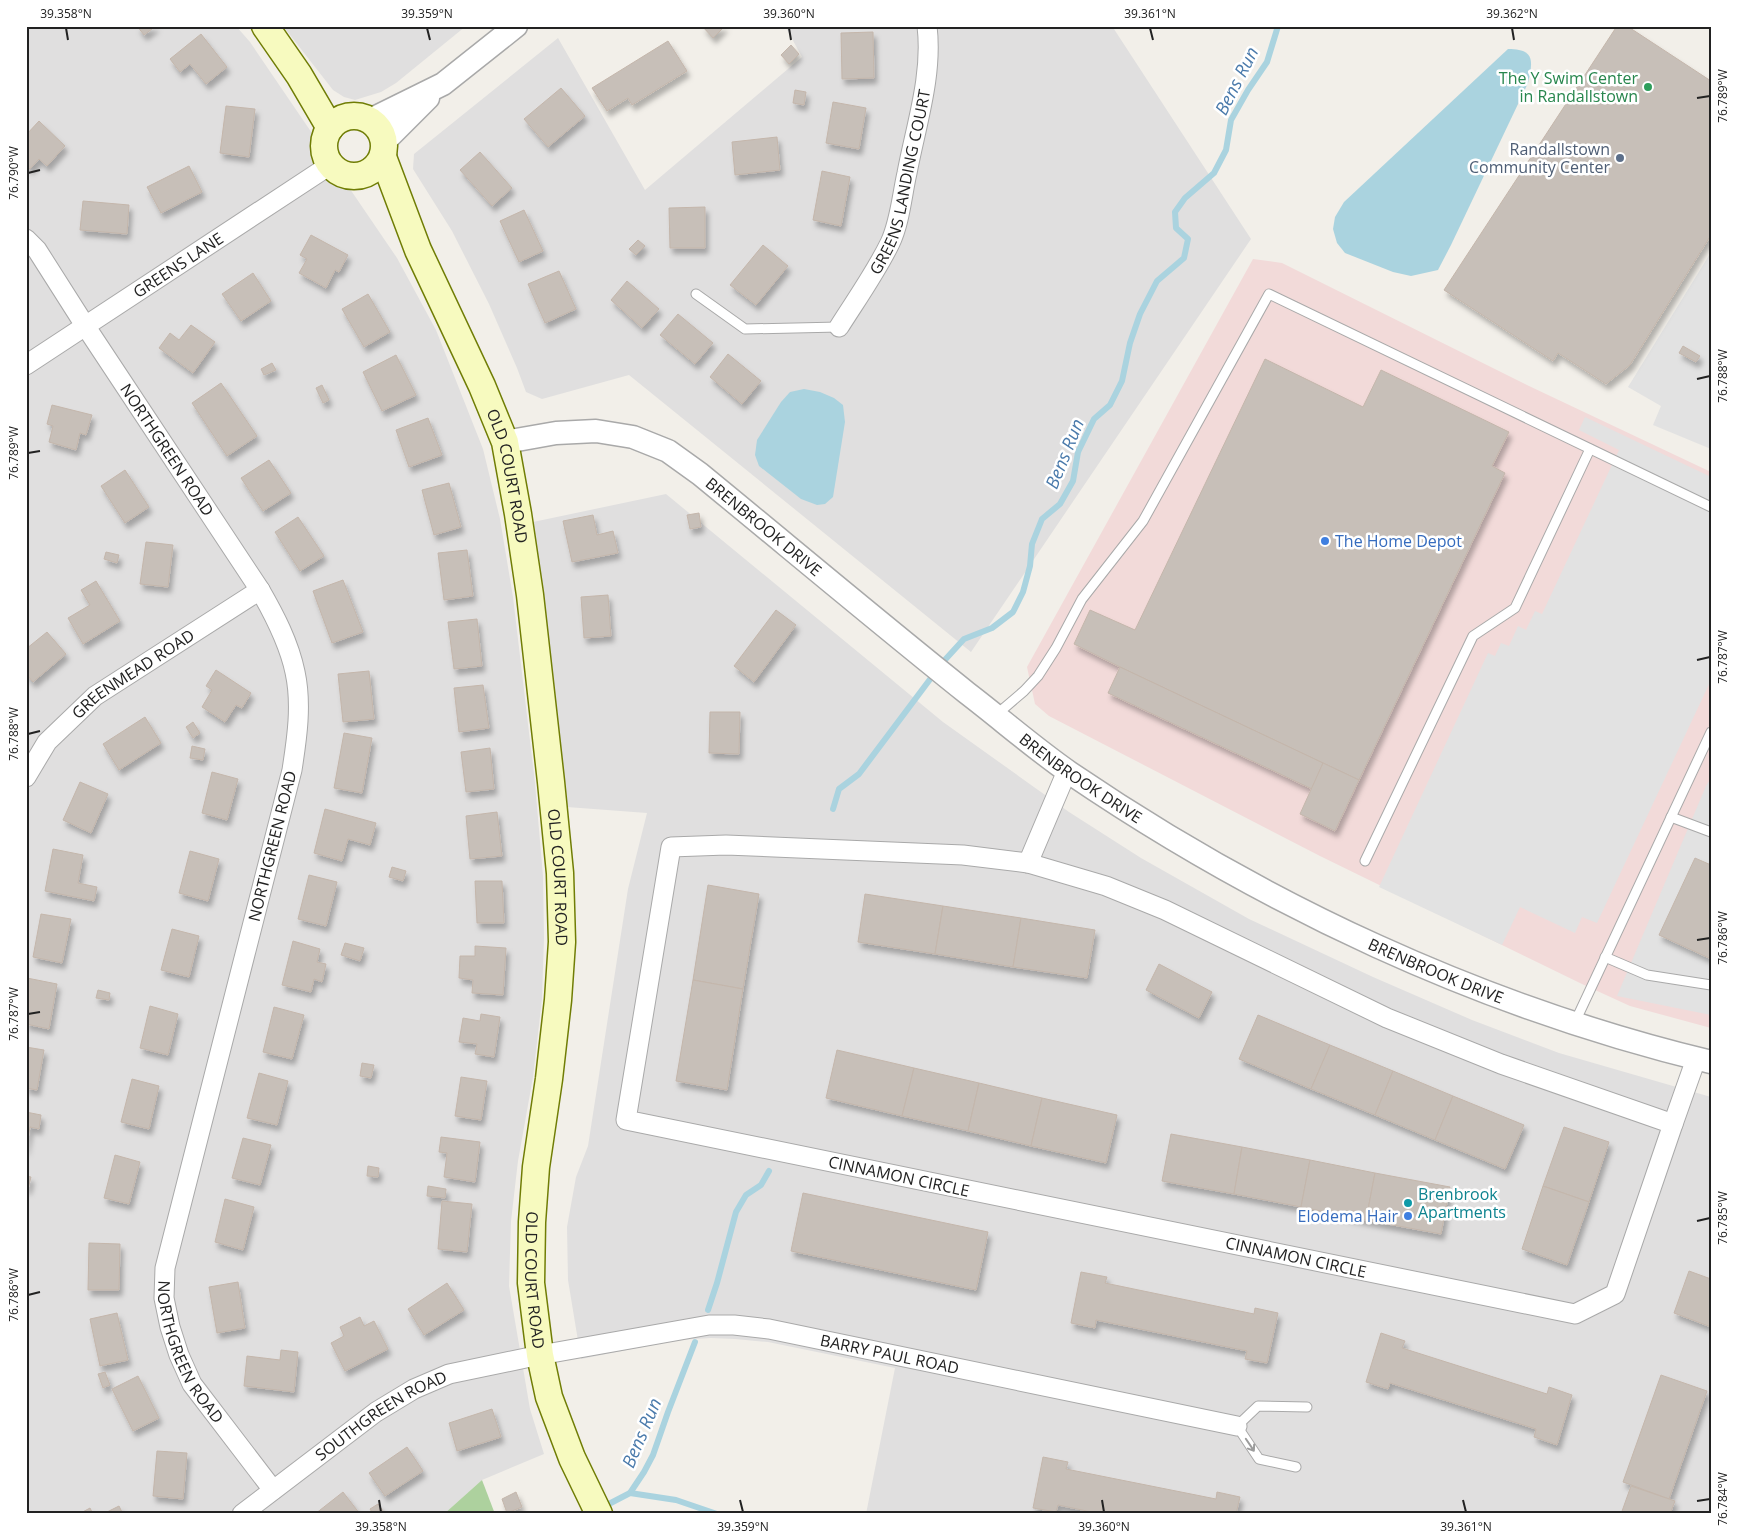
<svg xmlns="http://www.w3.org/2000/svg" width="1737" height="1540" viewBox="0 0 1737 1540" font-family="'Open Sans',sans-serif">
<defs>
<filter id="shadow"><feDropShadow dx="3" dy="5.5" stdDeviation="2.5" flood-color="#0004"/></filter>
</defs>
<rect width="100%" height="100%" fill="#f2efe9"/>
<g fill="#e0dfdf">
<path d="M26,26H236L250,42L397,258L436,330L483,449L500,519L513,597L535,783L543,876L544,938L542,999L533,1077L518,1161L511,1221L509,1286L530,1409L544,1454L482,1480L444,1514H26Z"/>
<path d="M283,26H466L396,83L381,92L355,100L344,97L333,90Z"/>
<path d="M785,26H1112L1251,239L971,652L629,375L542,399L526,392L517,368L489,304L452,231L413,169L414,154L558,38L645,190L802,57Z"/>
<path d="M666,494L943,722L1069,812L1141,858L1249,919L1373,977L1472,1020L1559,1053L1711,1097V1163L1709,1168L1711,1169V1514H866L895,1368L768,1342L735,1339L711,1338L678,1340L581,1359L568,1280L567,1227L576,1177L588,1146L628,889L647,813L567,807L533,522Z"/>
</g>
<path fill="#f2dad9" d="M1253,259L1282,263L1529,386L1711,472V1028L1630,1006L1582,984L1320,856L1049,716L1035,704L1027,667Z"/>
<path fill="#add19e" d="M482,1480L495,1514H444Z"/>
<g fill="#e2e2e2">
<path d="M1711,252V449L1653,425L1661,406L1628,387Z"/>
<path d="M1585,417L1711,477V680L1597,923L1582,917L1575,933L1520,907L1502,945L1379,887L1488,653L1495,656L1501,643L1509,646L1518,626L1526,630L1535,611L1542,614L1619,450L1579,430Z"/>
<path d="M1711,778V1015L1617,996L1706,786Z"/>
</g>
<g fill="#aad3df">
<path d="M1508,49C1535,49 1533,61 1528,83L1451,245L1438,270L1411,276L1393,272L1345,253L1337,243L1333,229L1335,217L1344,202Z"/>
<path d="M804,389L820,392L834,398L843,405L845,422L833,497L825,504L817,505L801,499L759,466L755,455L757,440L781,402L790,392Z"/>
</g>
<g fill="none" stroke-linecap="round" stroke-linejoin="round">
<g stroke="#aad3df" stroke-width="6">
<path d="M833,809L839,789L859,774L943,662L964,639L992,628L1013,612L1023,592L1030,566L1032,544L1042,519L1060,504L1073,481L1078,452L1094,419L1110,405L1122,381L1130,343L1140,314L1157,281L1184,258L1188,239L1176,228L1175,212L1185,198L1214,173L1226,150L1231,120L1248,90L1267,62L1278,26"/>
<path d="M708,1310L717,1283L736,1212L746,1195L761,1185L769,1171"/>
<path d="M630,1493L676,1500L717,1514"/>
<path d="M603,1507L630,1493L644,1472L653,1455L668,1412L695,1342"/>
</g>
</g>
<g fill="#c7bfb8" stroke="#c4b6ab" filter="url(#shadow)">
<path d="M137,26H156L144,35Z"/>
<path d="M702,26H725L713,38Z"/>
<path d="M1617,26H1627L1711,81V235L1630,365L1606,384L1558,353L1553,361L1444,290Z"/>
<path d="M873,32L874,78L842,79L841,33Z"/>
<path d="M201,34L227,67L206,84L190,64L180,72L170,59Z"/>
<path d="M668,41L687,71L632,105L628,98L607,111L592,88Z"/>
<path d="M791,45L799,54L789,64L781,55Z"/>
<path d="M561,88L585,116L548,147L524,119Z"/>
<path d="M795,90L806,92L804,105L793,103Z"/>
<path d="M833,102L866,108L859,149L826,143Z"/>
<path d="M226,106L255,109L249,157L220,153Z"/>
<path d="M39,121L65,146L47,166L39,159L30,169L26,165V135Z"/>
<path d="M777,137L780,170L735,175L732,142Z"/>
<path d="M480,152L512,188L492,206L460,170Z"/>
<path d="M189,166L202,192L161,213L147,187Z"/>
<path d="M822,171L850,177L841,226L813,220Z"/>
<path d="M83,201L129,205L127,234L80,230Z"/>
<path d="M705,207V248H670L669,208Z"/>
<path d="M524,210L543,251L519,262L500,221Z"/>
<path d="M311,235L348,255L339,272L335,270L326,288L299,273L307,259L300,255Z"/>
<path d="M638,240L645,246L636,255L629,249Z"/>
<path d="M763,245L788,266L756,305L730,285Z"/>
<path d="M559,271L576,309L545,323L528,284Z"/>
<path d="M253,273L271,301L241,321L222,294Z"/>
<path d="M627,281L659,309L642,328L611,300Z"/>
<path d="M368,294L390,332L364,347L342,309Z"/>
<path d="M678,314L713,343L695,364L660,335Z"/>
<path d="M191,325L215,342L193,373L159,348L170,333L179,340Z"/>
<path d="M1683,346L1700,356L1696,362L1679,353Z"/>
<path d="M728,354L761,381L742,404L710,377Z"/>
<path d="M396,355L416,395L382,411L363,372Z"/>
<path d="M1265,359L1363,407L1381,370L1509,432L1492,466L1505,473L1359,780L1120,667L1074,644L1090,610L1135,630Z"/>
<path d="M272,363L276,370L264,375L261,369Z"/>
<path d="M221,383L257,436L227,456L192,403Z"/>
<path d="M322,385L329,400L323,403L316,388Z"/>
<path d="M52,405L92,415L86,435L80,433L76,450L49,442L53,426L47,424Z"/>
<path d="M428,418L442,455L409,467L396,430Z"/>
<path d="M269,460L291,493L263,511L241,478Z"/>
<path d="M125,470L149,507L125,523L101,486Z"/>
<path d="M449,483L461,527L434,535L422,490Z"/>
<path d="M699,513L701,527L690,529L687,515Z"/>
<path d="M593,515L597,535L613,531L618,553L572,562L563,521Z"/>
<path d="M298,517L324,556L300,571L275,532Z"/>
<path d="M146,542L173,545L168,587L140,584Z"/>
<path d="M467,550L473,596L444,600L438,553Z"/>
<path d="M106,552L119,555L117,563L104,559Z"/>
<path d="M343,580L363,632L332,643L313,591Z"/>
<path d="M96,581L120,621L83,644L68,618L90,605L81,590Z"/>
<path d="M608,595L611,636L584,638L581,597Z"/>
<path d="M776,610L796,625L754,682L734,666Z"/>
<path d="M477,619L482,666L454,669L448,622Z"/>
<path d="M47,632L66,654L33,682L26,674V649Z"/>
<path d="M1120,667L1323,763L1312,789L1108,693Z"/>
<path d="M216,670L251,693L242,708L236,705L225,722L202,707L212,690L206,686Z"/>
<path d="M369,671L374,719L343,722L338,674Z"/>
<path d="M483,685L489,728L459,732L454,688Z"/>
<path d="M710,712H740L739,754L709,753Z"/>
<path d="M145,717L161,743L119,770L103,744Z"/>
<path d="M193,722L200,733L193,738L186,727Z"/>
<path d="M344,733L372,738L362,793L334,788Z"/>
<path d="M192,746L205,749L203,760L190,758Z"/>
<path d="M490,748L494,789L466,792L461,752Z"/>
<path d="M1323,763L1359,780L1335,831L1300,814Z"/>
<path d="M212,772L238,779L227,820L202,813Z"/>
<path d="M80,782L108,794L91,833L63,820Z"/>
<path d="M325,809L376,823L370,845L348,839L342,861L314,853Z"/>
<path d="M497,812L502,856L470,859L466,816Z"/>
<path d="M53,849L83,855L78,883L97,887L94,901L45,891Z"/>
<path d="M190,851L219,859L208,901L179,893Z"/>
<path d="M1695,858L1711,865V959L1659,935Z"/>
<path d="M392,867L406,871L403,881L389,877Z"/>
<path d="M309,875L337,882L326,926L298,919Z"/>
<path d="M475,881H502L504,923H477Z"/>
<path d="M708,885L759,894L743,989L693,980Z"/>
<path d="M865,894L943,906L935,954L858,942Z"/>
<path d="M943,906L1021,918L1013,967L935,954Z"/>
<path d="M41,914L71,919L62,963L33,957Z"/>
<path d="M1021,918L1095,930L1087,978L1013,967Z"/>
<path d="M172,929L199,936L189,977L161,970Z"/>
<path d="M293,941L320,949L317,962L326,964L322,982L314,979L311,992L282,985Z"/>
<path d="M345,943L364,948L360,961L341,955Z"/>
<path d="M475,946L506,948L503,995L472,993L473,980L459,978L460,956H475Z"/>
<path d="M1159,964L1212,992L1199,1018L1146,990Z"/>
<path d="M27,978L57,984L49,1029L26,1024Z"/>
<path d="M693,980L743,989L727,1090L676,1081Z"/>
<path d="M98,990L110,993L109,1000L96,998Z"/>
<path d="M150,1006L178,1014L168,1055L140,1048Z"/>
<path d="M274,1007L304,1015L292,1059L263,1052Z"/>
<path d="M481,1014L500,1017L494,1057L475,1054L477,1044L459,1042L463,1018L480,1021Z"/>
<path d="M1258,1015L1330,1045L1311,1089L1239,1059Z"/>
<path d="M1330,1045L1393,1071L1375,1115L1311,1089Z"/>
<path d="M26,1047L44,1050L37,1090L26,1088Z"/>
<path d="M837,1050L914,1068L902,1116L826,1098Z"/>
<path d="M362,1063L374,1065L371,1078L360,1076Z"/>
<path d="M914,1068L979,1083L968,1131L902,1116Z"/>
<path d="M1393,1071L1453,1096L1435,1140L1375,1115Z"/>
<path d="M259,1073L288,1081L277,1125L247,1118Z"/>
<path d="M461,1077L487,1081L481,1120L455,1116Z"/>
<path d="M132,1079L159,1086L149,1129L121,1122Z"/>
<path d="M979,1083L1042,1098L1031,1146L968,1131Z"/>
<path d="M1453,1096L1524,1125L1505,1169L1435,1140Z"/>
<path d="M1042,1098L1117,1115L1106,1163L1031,1146Z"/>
<path d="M26,1112L41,1115L39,1129L30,1127L26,1150Z"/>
<path d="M1564,1127L1609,1142L1589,1202L1543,1186Z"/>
<path d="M1171,1134L1242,1147L1234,1194L1162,1181Z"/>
<path d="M441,1137L480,1142L475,1182L444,1177L447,1153L439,1152Z"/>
<path d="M243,1138L271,1145L260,1185L232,1178Z"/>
<path d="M1242,1147L1310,1160L1301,1207L1234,1194Z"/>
<path d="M115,1155L140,1162L129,1204L104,1198Z"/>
<path d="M1310,1160L1375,1173L1366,1220L1301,1207Z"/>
<path d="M368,1166L379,1168L378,1177L367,1176Z"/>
<path d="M1375,1173L1450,1187L1441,1234L1366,1220Z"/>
<path d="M26,1176L31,1177L28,1189H26Z"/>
<path d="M428,1186L446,1189L445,1198L427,1196Z"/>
<path d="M1543,1186L1589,1202L1567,1265L1522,1249Z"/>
<path d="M803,1193L988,1232L976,1290L791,1251Z"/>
<path d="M225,1199L254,1207L243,1250L215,1242Z"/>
<path d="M442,1201L472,1204L467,1252L438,1249Z"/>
<path d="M89,1243L120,1244L119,1290H88Z"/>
<path d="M1689,1271L1711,1279V1327L1674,1313Z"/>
<path d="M1081,1272L1107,1277L1105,1283L1254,1314L1255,1308L1278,1313L1267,1363L1245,1359L1247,1351L1096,1320L1095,1328L1071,1323Z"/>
<path d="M238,1282L245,1328L217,1333L209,1287Z"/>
<path d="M447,1283L464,1310L424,1335L408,1309Z"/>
<path d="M117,1313L128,1360L100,1366L90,1319Z"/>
<path d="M360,1317L364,1326L374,1321L388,1349L345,1371L331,1343L344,1336L340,1327Z"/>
<path d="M1381,1333L1405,1341L1402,1348L1547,1394L1549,1387L1572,1395L1557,1445L1534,1437L1536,1429L1390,1383L1388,1389L1366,1382Z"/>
<path d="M281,1350L298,1352L294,1392L244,1386L247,1356L280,1360Z"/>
<path d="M105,1372L110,1385L103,1388L98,1374Z"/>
<path d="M1661,1375L1707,1391L1669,1499L1623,1482Z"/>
<path d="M138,1376L159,1418L133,1431L112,1389Z"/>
<path d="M492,1409L501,1437L457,1451L449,1423Z"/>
<path d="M407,1447L423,1471L385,1496L369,1473Z"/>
<path d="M157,1451L187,1453L183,1499L153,1496Z"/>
<path d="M1043,1457L1068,1462L1066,1469L1216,1499L1217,1492L1240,1497L1236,1514H1101L1058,1505L1056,1512L1033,1508Z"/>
<path d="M1631,1486L1675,1501L1670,1514H1621Z"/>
<path d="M343,1492L360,1514H315Z"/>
<path d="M516,1492L522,1507L507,1513L502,1499Z"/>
<path d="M378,1504L384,1512L381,1514H373L370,1509Z"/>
<path d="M119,1506L123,1514H103Z"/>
<path d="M90,1508L93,1514H79Z"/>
</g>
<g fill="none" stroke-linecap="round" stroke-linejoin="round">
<defs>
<g id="service">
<path d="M696,294L745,329L839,327"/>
<path d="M996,715L1024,691L1038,676L1056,648L1082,599L1143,521L1269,294L1711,507"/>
<path d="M1671,817L1711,832"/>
<path d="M1365,861L1473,636L1515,608L1590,449"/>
<path d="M1605,957L1647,975L1711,985"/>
<path d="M1575,1022L1711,732"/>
<path d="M1296,1467L1259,1459L1237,1426L1258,1406L1307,1407"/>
</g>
<g id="minor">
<path id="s1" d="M26,239L37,250L86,327L260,590C275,616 289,643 295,672C302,704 297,738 292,770L165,1268L164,1298L170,1327L179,1355L192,1384L273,1490"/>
<path id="s2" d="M839,327C856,300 876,272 890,243C900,222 902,195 907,173C916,125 933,75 927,26"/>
<path id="s3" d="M26,365L330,165"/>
<path id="s4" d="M26,777L47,742L95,696L260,590"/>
<path d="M726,845L963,855L1028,863L1106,886L1165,910L1387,1018L1501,1064L1673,1124L1615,1294L1575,1314L626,1120L671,847Z"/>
<path d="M1028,863L1067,771"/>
<path d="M1673,1124L1696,1059"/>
<path id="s5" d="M242,1514L376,1412L414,1389L449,1374L540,1355L709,1325H734L769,1329L1237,1426"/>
</g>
<g id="tertiary">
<path d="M370,120L443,84L516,26"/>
<path d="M384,142L428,98"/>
<path id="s6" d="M505,442L556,433L596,431L633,437L668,451L700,474C789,547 877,621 967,693C1001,719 1034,748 1070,773C1264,905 1482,1007 1711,1062"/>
</g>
<g id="secondary">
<path d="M265,26L299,75L330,128"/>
<circle cx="354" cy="146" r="30"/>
<path id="s7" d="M383,157L418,250L482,386L505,442L518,514L530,595L551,782L560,873L562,942L558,1000L549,1079L536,1167L532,1222L531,1283L540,1355L549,1397L572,1458L599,1514"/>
</g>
</defs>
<use href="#service" stroke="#a9a9a9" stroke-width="11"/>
<use href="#minor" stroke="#a9a9a9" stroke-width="21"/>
<use href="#tertiary" stroke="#a9a9a9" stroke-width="25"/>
<use href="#secondary" stroke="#707d05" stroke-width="29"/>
<use href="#service" stroke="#fff" stroke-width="9"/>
<use href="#minor" stroke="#fff" stroke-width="19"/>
<use href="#tertiary" stroke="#fff" stroke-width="22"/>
<use href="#secondary" stroke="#f7fabf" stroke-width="26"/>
</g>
<defs><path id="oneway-shaft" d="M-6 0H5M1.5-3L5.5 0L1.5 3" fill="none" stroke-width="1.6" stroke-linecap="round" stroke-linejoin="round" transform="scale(1.25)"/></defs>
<use stroke="#9c9c9c" href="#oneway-shaft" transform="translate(1250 1445) rotate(56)"/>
<path fill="none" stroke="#222" stroke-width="2" d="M66,28L68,40M427,28L430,40M789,28L791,40M1150,28L1153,40M1512,28L1514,40M1697,98L1710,96M28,173L40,170M1697,379L1710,376M28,453L40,451M1697,660L1710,657M28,734L40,731M1697,940L1710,938M28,1014L40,1012M1697,1221L1710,1218M28,1295L40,1292M379,1500L381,1512M740,1500L743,1512M1102,1500L1104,1512M1463,1500L1466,1512M1697,1501L1710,1499"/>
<circle fill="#2e9e5b" stroke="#fff" stroke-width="2" cx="1648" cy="87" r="5"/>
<circle fill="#5c6f8a" stroke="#fff" stroke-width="2" cx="1620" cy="158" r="5"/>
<g fill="#3f7fe0" stroke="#fff" stroke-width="2">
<circle cx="1325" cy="541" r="5"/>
<circle cx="1408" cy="1216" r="5"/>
</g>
<circle fill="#0f9aa8" stroke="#fff" stroke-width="2" cx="1408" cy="1203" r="5"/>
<g text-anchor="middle" stroke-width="5" stroke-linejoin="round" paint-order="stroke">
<g font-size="16" fill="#27864d" stroke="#fff" text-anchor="end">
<text x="1638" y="84">The Y Swim Center<tspan x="1638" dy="18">in Randallstown</tspan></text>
</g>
<g font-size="16" fill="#4e5e75" stroke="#fff" text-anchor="end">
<text x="1610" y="155">Randallstown<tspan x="1610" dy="18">Community Center</tspan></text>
</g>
<g font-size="16" fill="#222" stroke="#fff">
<text dy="6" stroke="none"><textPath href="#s2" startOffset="160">GREENS LANDING COURT</textPath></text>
<text dy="6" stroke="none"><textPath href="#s3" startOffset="182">GREENS LANE</textPath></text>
<text dy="6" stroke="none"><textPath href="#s1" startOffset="254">NORTHGREEN ROAD</textPath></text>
<text dy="6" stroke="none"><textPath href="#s7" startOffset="344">OLD COURT ROAD</textPath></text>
<text dy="6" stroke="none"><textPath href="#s6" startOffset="289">BRENBROOK DRIVE</textPath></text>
<text dy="6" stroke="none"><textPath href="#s4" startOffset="151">GREENMEAD ROAD</textPath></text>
<text dy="6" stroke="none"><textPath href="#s6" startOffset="694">BRENBROOK DRIVE</textPath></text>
<text transform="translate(272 846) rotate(-76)" y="6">NORTHGREEN ROAD</text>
<text dy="6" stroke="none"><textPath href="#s7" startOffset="749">OLD COURT ROAD</textPath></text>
<text dy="6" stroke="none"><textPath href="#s6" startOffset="1099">BRENBROOK DRIVE</textPath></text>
<text transform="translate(899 1176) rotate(12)" y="6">CINNAMON CIRCLE</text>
<text transform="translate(1296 1257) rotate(12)" y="6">CINNAMON CIRCLE</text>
<text dy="6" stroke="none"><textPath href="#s7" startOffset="1154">OLD COURT ROAD</textPath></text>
<text dy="6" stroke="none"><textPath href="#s1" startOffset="1214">NORTHGREEN ROAD</textPath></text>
<text dy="6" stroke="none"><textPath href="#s5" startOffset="699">BARRY PAUL ROAD</textPath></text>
<text dy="6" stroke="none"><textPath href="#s5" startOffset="171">SOUTHGREEN ROAD</textPath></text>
</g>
<g font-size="16" fill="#366cbe" stroke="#fff" text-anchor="start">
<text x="1335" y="547">The Home Depot</text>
<text x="1398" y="1222" text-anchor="end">Elodema Hair</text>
</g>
<g font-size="16" fill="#0d838f" stroke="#fff" text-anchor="start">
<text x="1418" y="1200">Brenbrook<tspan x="1418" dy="18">Apartments</tspan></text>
</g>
<g font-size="18" font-style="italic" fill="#4a7aab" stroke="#fff">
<text transform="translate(1237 81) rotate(-63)" y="6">Bens Run</text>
<text transform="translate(1065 454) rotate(-68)" y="6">Bens Run</text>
<text transform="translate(642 1433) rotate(-67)" y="6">Bens Run</text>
</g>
</g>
<rect width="1737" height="1540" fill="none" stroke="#ffffff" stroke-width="55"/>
<rect x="28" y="28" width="1682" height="1484" fill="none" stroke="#222" stroke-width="2"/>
<g font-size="12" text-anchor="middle" fill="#222">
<text x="66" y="18">39.358°N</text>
<text x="427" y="18">39.359°N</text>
<text x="789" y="18">39.360°N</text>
<text x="1150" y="18">39.361°N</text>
<text x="1512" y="18">39.362°N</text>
<text transform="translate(1723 96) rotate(-90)" y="4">76.789°W</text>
<text transform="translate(14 173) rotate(-90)" y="4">76.790°W</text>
<text transform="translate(1723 376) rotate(-90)" y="4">76.788°W</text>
<text transform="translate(14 453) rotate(-90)" y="4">76.789°W</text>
<text transform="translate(1723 657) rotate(-90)" y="4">76.787°W</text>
<text transform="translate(14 734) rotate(-90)" y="4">76.788°W</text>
<text transform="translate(1723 938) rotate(-90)" y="4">76.786°W</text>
<text transform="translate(14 1014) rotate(-90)" y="4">76.787°W</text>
<text transform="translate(1723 1218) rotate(-90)" y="4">76.785°W</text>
<text transform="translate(14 1295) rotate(-90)" y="4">76.786°W</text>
<text transform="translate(1723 1499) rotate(-90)" y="4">76.784°W</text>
<text x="381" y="1531">39.358°N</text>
<text x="743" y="1531">39.359°N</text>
<text x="1104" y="1531">39.360°N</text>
<text x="1466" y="1531">39.361°N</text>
</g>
</svg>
